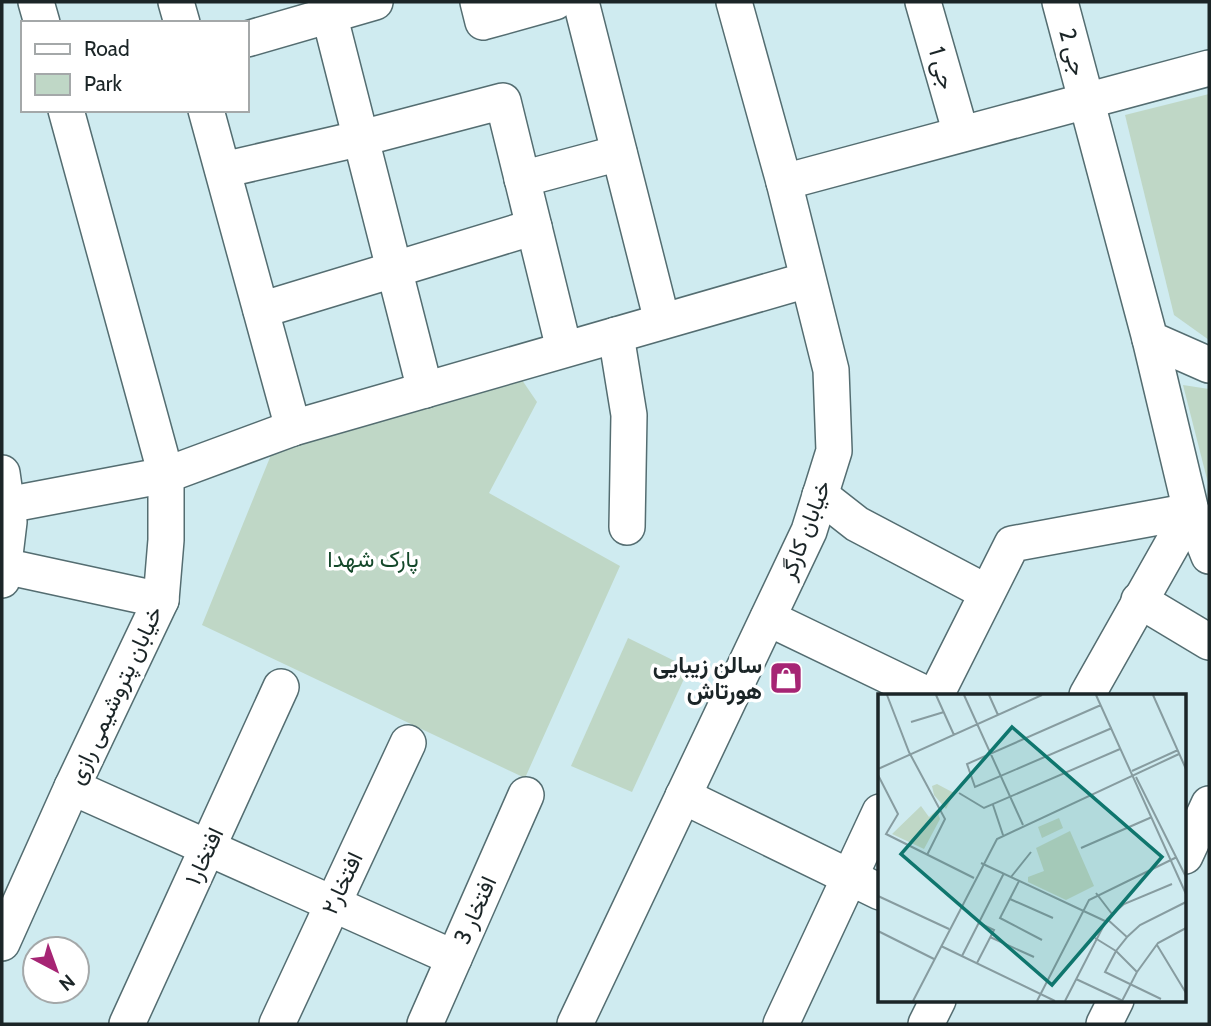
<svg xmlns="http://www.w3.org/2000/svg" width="1211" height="1026" viewBox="0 0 1211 1026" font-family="Cabin,Vazirmatn,sans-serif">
<rect width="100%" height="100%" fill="#cfebf0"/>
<g fill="#bfd7c6">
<path d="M1209,94V340L1174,315L1125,115Z"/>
<path d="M520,377L537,402L489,493L620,566L525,778L202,625L273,450Z"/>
<path d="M1183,385L1209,389V487Z"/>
<path d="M628,638L689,668L632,792L571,766Z"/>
</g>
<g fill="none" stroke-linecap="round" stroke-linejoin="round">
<defs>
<g id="minor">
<path d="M36,2L42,23"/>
<path d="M176,2L182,23"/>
<path d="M326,2L425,390"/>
<path d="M478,2L483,22L555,2"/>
<path d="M581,2L662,321"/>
<path d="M923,2L961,134"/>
<path d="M1060,2L1150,339L1209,365"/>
<path d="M247,39L375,2"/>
<path d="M206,110L293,428"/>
<path d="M223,170L362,138L503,101L564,349"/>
<path d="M522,179L619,153"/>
<path d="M784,182L1209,68"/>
<path d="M261,310L534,227"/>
<path d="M616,335L629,415L627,527"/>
<path d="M1150,339L1191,511L1209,556"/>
<path d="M2,473L9,522L2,580"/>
<path d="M820,495L857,524L986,592"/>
<path d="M7,505L166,475L293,428L807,280"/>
<path d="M4,566L161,600"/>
<path d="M1139,600L1209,642"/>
<path d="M768,618L928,695"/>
<path d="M936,695L1012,544L1191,511"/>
<path d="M1087,695L1191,511"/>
<path d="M72,787L454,958"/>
<path d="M683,796L880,892"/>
<path d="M1185,856L1209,804"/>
<path d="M2,943L72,787L161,600L166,540V475L66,110"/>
<path d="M127,1024L281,687"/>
<path d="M277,1024L408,743"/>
<path d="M425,1024L526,795"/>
<path d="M575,1024L809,531L834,451L831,370L784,182L734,2"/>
<path d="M781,1024L880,812"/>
<path d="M926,1024L938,1000"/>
<path d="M1104,1024L1116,1000"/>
</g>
</defs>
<use href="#minor" stroke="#546d71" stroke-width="38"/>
<use href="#minor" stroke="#fff" stroke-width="35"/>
</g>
<defs>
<symbol id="shop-square" viewBox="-11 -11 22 22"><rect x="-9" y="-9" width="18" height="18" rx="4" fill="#a62574" stroke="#fff"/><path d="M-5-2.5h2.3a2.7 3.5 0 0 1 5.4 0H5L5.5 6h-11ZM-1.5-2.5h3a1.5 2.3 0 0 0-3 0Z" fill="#fff"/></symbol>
</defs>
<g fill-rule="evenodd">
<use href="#shop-square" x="767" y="659" width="38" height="38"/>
</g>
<g text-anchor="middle" stroke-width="7" stroke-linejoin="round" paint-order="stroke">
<g font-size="23" fill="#1b2527" stroke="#fff">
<text transform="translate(1073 52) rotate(75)" y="8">جی 2</text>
<text transform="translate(942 68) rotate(74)" y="8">جی 1</text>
<text transform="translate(805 530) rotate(-69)" y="8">خیابان کارگر</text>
<text transform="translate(115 695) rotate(-65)" y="8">خیابان پتروشیمی رازی</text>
<text transform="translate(204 856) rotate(-65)" y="8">افتخار۱</text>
<text transform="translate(342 883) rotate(-65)" y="8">افتخار۲</text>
<text transform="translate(475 910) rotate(-66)" y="8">افتخار 3</text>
</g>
<g font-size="23" fill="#14482a" stroke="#fff">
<text x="373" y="567">پارک شهدا</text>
</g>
<g font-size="23" font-weight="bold" fill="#1b2527" stroke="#fff" text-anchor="end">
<text x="762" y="673">سالن زیبایی<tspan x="762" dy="26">هورتاش</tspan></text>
</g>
</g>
<g transform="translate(878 694)">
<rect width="308" height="308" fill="#cfebf0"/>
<path d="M59,90L76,99L68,115L56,101L54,92ZM43,112L51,123L59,116L62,125L46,155L14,140ZM181,124L185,134L164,144L160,133ZM192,137L216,192L188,206L150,188V183L166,177L158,154Z" fill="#bfd7c6"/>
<path fill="none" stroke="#879ca0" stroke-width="2" d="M9,1L31,58L67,125L49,161M58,1L76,41M86,1L145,131M111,1L120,21M218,1L308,200M275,1L308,75M223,11L89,70L97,93L234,34M33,28L66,18M0,75L164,1M254,77L300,56M0,81L20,120L8,140L96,184M258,83L308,183M81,99L106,114L242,55M115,111L125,141M203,154L274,123M103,169L227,227M133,183L153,158M141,187L122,224L164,246M218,199L234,220M0,202L71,235M132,205L175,224M229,225L249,243L238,257L259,278L244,307M0,237L56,265M112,243L156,263M249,243L262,231L308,208M217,244L238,257L227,278L283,305M279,251L308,299M63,252L177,307M84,262L126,179M99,269L116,236L101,229M259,278L280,249L308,234M198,285L245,307M35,307L119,145L301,60M159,307L211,206L299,163M187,307L229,225L246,210L294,190"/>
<path fill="#0f766e" fill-opacity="0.15" stroke="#0f766e" stroke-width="3.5" d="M134,33L284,163L174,291L23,160Z"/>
<rect width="308" height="308" fill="none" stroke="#1b2527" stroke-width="3.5"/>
</g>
<rect width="1211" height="1026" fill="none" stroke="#1b2527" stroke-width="7"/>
<rect x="21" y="21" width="228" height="91" fill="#ffffff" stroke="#a4a8a9" stroke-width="2"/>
<rect x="35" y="44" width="35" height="10" fill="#ffffff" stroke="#a4a8a9" stroke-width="2"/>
<text x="84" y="56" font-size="21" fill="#1b2527">Road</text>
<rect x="35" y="74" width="35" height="21" fill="#bfd7c6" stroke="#a4a8a9" stroke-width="2"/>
<text x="84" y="91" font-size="21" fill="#1b2527">Park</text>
<g transform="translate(56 970) rotate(139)"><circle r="33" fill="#ffffff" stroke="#a4a8a9" stroke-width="2"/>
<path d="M0-5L12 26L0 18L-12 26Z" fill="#a62574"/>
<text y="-10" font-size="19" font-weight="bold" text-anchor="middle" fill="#1b2527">N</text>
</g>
</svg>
